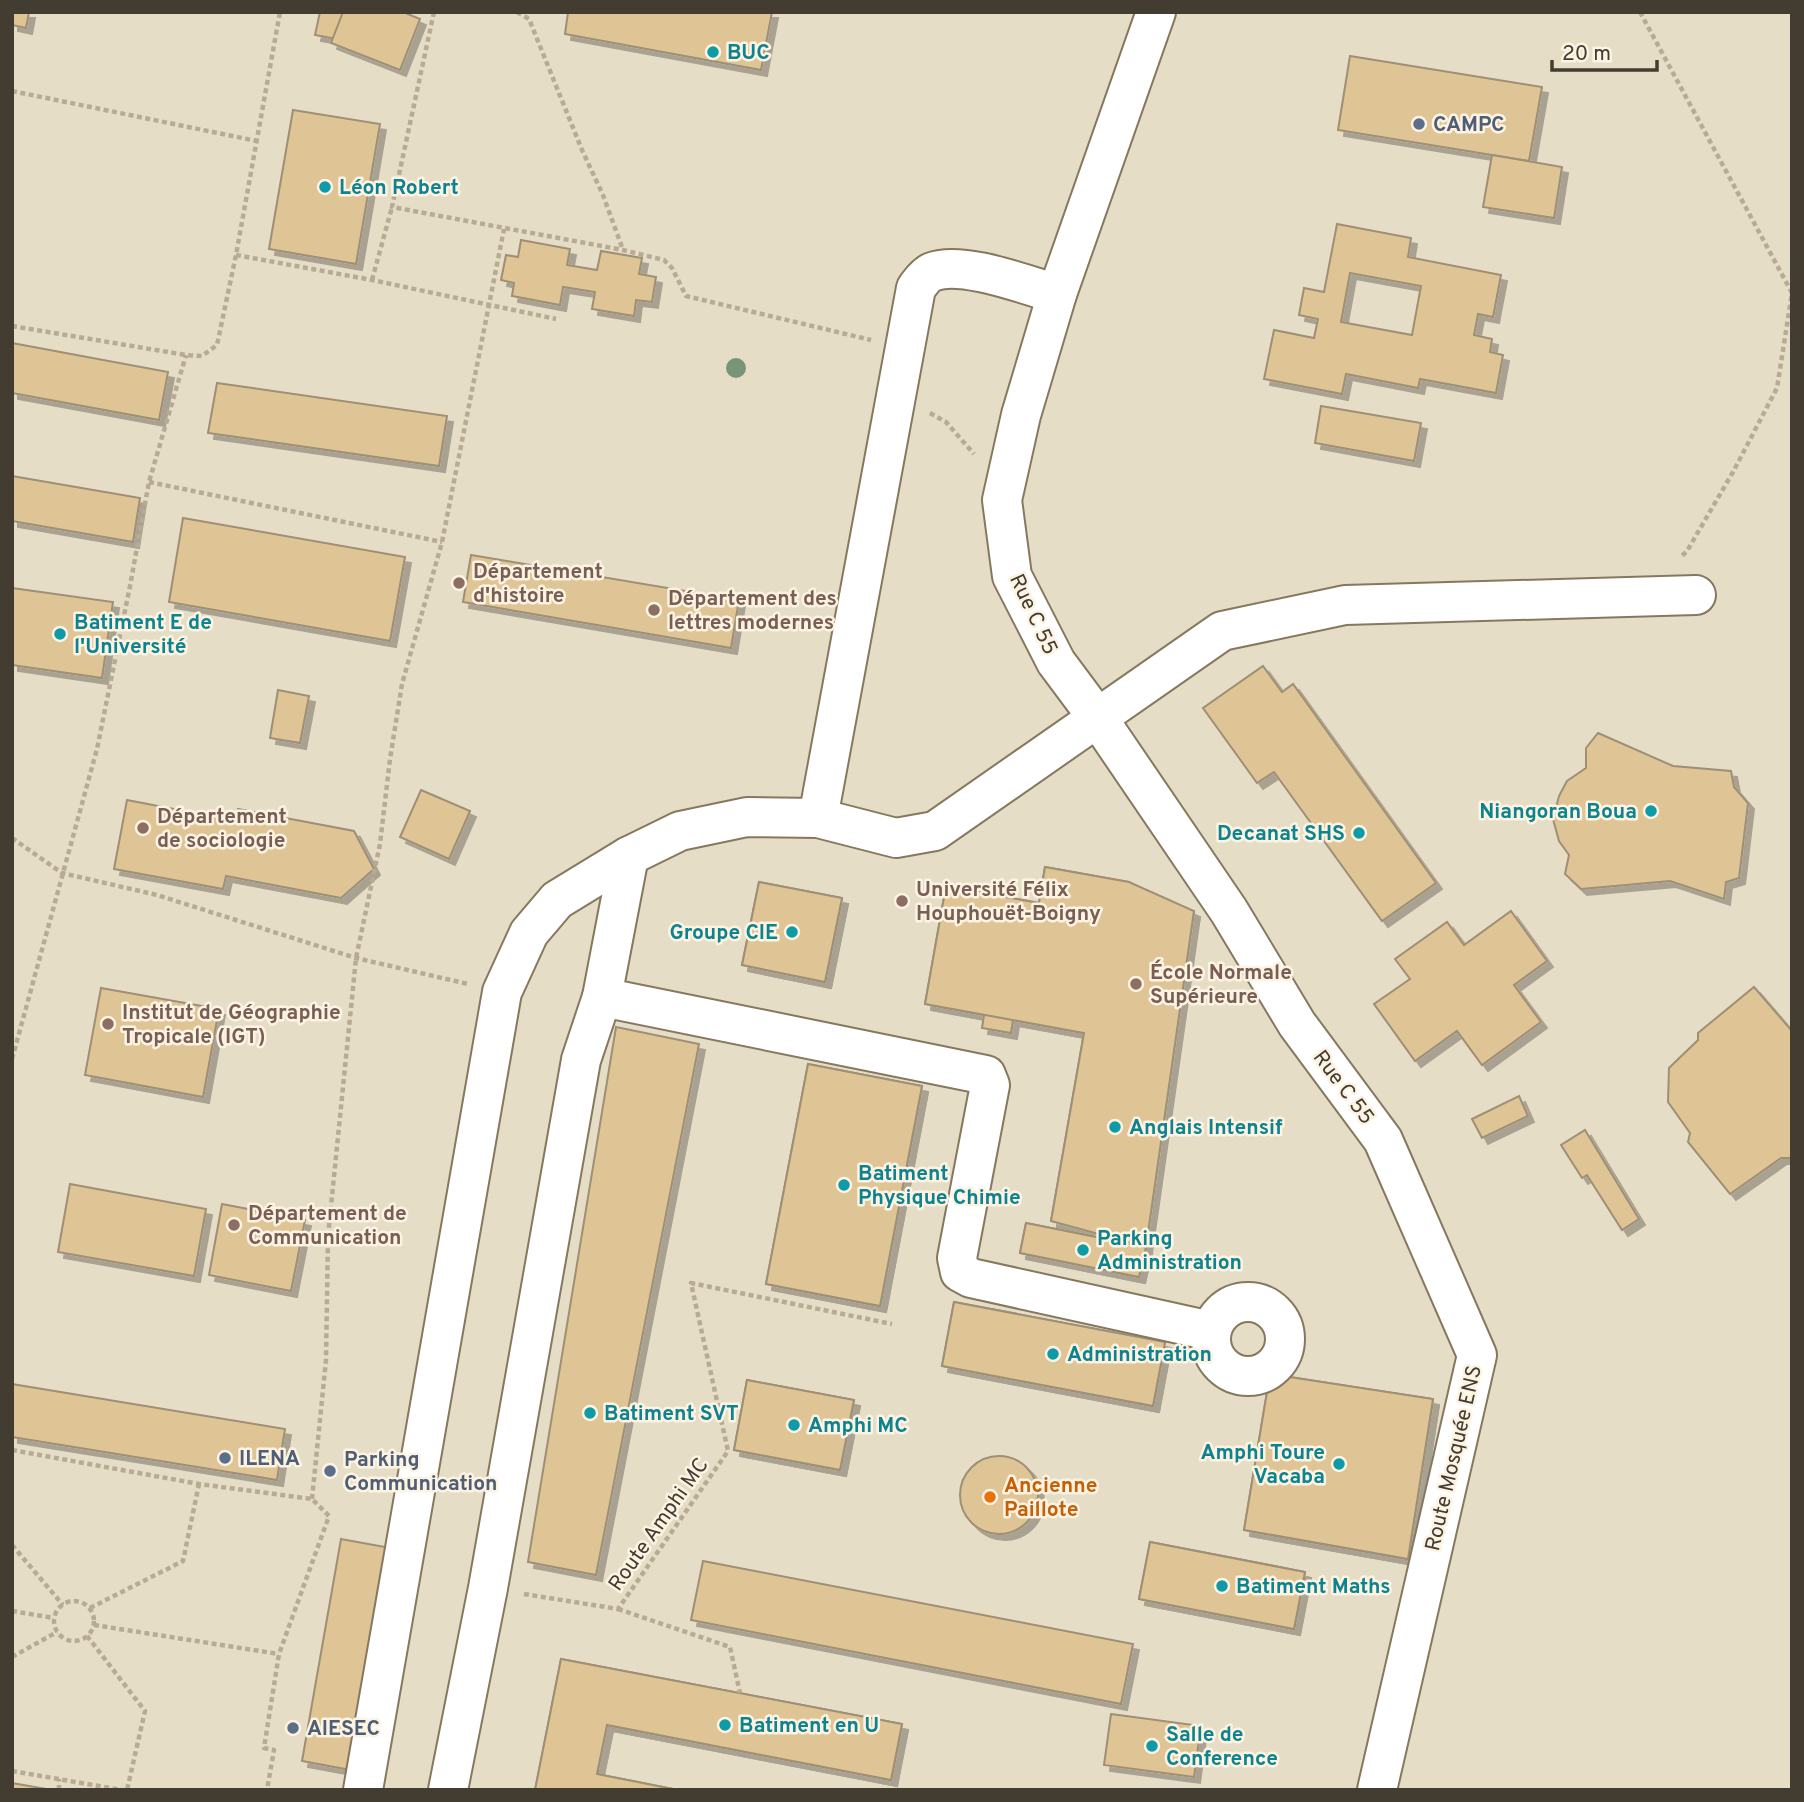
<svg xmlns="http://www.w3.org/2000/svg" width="1804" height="1802" viewBox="0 0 1804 1802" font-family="Overpass,sans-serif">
<defs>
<filter id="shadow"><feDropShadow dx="6" dy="6" stdDeviation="0" flood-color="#0004"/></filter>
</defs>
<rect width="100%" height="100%" fill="#f5e5c9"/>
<rect fill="#e6ddc7" x="12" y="12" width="1780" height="1778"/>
<g fill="#dfc495" stroke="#9e8f75" stroke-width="2" fill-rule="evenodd" filter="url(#shadow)">
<path d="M12,12H29L26,28L12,25Z"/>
<path d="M320,12H399L391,49L315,35Z"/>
<path d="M343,12H403L420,19L400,70L331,43Z"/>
<path d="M568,12H772L761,70L565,34Z"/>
<path d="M1350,56L1542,87L1529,161L1338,130Z"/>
<path d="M293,110L380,124L356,264L269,249Z"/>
<path d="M1492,155L1562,167L1554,218L1483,207Z"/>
<path d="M1337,224L1411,238L1408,257L1501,275L1493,317L1478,314L1474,335L1492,339L1490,352L1503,355L1496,393L1420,379L1418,388L1346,374L1342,394L1264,379L1274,330L1314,338L1318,319L1299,315L1304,288L1324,292ZM1350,273L1421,286L1412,335L1341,322Z"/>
<path d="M521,240L570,249L567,265L597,270L601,251L642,258L639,274L656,277L652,302L636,300L634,316L592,309L595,292L563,287L560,305L512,296L514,283L501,280L506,255L518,257Z"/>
<path d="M12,343L168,372L159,420L12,393Z"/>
<path d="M217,383L447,416L439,466L208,433Z"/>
<path d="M1321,406L1421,423L1414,461L1315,443Z"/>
<path d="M12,476L140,498L133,542L12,521Z"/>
<path d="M183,518L405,557L390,641L169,602Z"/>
<path d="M471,555L739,600L731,648L463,602Z"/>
<path d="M12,588L113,602L102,678L12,665Z"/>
<path d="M1263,666L1282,692L1293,684L1436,883L1382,921L1274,772L1257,783L1203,708Z"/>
<path d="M278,690L309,696L300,743L270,738Z"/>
<path d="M1598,733L1673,766L1731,771L1734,787L1748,803L1739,878L1726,882L1724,899L1670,881L1581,889L1565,874L1569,855L1559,841L1553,819L1559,796L1567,781L1586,768V748Z"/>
<path d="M421,790L470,811L449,859L400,837Z"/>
<path d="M127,800L236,821L238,809L354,831L374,869L341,898L226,876L223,889L114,869Z"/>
<path d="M1045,867L1129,882L1126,900L1194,911L1136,1236L1051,1221L1084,1033L1013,1020L1011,1033L982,1028L984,1015L925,1004L946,886L1039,903Z"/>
<path d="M1045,867L1129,882L1194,911L1146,1247L1051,1221L1084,1033L925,1004L946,886L1039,903Z"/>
<path d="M759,882L842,898L825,982L742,965Z"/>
<path d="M759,882L842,898L825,982L742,965Z"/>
<path d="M1511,911L1547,961L1514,985L1541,1022L1482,1065L1457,1031L1415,1061L1374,1004L1410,979L1395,959L1447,922L1464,945Z"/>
<path d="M1754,987L1792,1031V1158H1781L1730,1194L1688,1142L1690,1133L1668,1102L1669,1068L1698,1040V1033Z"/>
<path d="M101,988L219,1009L203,1097L85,1075Z"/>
<path d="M616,1027L699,1044L596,1575L528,1562Z"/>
<path d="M808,1064L922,1086L880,1306L766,1284Z"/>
<path d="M808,1064L922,1086L880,1306L766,1284Z"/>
<path d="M1519,1096L1528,1116L1482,1138L1472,1119Z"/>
<path d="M1585,1130L1639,1219L1622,1230L1587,1175L1582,1178L1561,1145Z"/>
<path d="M70,1184L206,1209L194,1276L58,1252Z"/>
<path d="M222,1204L305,1220L291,1291L209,1275Z"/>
<path d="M1026,1223L1146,1247L1139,1277L1020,1253Z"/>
<path d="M1026,1223L1146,1247L1139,1277L1020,1253Z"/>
<path d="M954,1302L1165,1342L1153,1406L942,1366Z"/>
<path d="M954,1302L1165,1342L1153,1406L942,1366Z"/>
<path d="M1270,1374L1433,1399L1408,1559L1244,1530Z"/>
<path d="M1270,1374L1433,1399L1408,1559L1244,1530Z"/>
<path d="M747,1380L854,1400L840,1470L734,1450Z"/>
<path d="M747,1380L854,1400L840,1470L734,1450Z"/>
<path d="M12,1384L285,1429L277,1480L12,1437Z"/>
<circle cx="999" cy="1495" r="39"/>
<path d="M341,1539L396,1549L356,1771L302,1761Z"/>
<path d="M1150,1542L1305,1572L1294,1629L1139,1599Z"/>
<path d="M1150,1542L1305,1572L1294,1629L1139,1599Z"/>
<path d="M703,1561L1133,1644L1121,1704L691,1620Z"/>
<path d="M561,1659L902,1724L891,1780L607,1725L597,1774L678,1790H535Z"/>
<path d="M561,1659L902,1724L891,1780L607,1725L597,1774L678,1790H535Z"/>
<path d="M1111,1714L1201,1726L1194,1777L1104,1765Z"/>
<path d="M12,1783L52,1790H12Z"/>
</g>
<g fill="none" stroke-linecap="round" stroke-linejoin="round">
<defs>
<g id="minor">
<path d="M1156,12L1057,294L1021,415L1002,500L1012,576L1056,662L1097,717L1229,911L1297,1024L1383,1140L1477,1355L1377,1790"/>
<path d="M818,818L916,288C920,283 925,275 932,272C961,260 1026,285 1057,294"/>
<path d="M602,997L986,1075L990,1085L957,1258L960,1272L971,1278L1211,1331"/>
<circle cx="1248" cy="1339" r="37"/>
<path d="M363,1790L502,992L529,933L557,900L629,856L680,831L747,817L818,818L896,838L935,831L1222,631L1345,605L1696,595"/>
<path d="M448,1790L488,1588L581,1060L602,997L629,856"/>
</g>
</defs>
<use href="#minor" stroke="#86785f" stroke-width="42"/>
<g stroke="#b7ab94" stroke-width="4.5" stroke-dasharray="5 3.5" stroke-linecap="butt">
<path d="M434,12L392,207L623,250L664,260L672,268L686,296L871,340"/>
<path d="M517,12L529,19L582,150L603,195L623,250"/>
<path d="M1640,12L1792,293L1777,388L1733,472L1687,551L1680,558"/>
<path d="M12,91L257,141"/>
<path d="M236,255L372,280L556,319"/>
<path d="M372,280L392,207"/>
<path d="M12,326L186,355L202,356L217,345L236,255L280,12"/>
<path d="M930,413L946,422L974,454"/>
<path d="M149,482L442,542"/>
<path d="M12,838L62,873L157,895L356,958L468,984"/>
<path d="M12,1059L97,749L130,586L149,482L186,355"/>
<path d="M12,1450L199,1484L312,1499L329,1516L279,1654L264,1748L274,1750L267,1790"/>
<path d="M312,1499L326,1360L328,1236L356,958L380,844L390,759L402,684L442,542L504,229"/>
<path d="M12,1545L63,1605"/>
<path d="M524,1594L618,1609L728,1451L691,1283L892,1324"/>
<circle cx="74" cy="1621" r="20"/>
<path d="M90,1608L183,1561L199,1484"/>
<path d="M618,1609L730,1647L740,1693"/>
<path d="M12,1611L54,1618"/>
<path d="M94,1625L279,1654"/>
<path d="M87,1636L145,1711L127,1790"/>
<path d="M12,1657L57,1632"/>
<path d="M12,1771L122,1790"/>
<path d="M59,1790V1779"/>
</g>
<use href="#minor" stroke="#fff" stroke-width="38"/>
</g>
<circle fill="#799477" cx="736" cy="368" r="10"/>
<g fill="#0f9aa8" stroke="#fdf3e2" stroke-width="2.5">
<circle cx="713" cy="52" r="7"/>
<circle cx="325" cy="187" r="7"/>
<circle cx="60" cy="634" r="7"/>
<circle cx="1651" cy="811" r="7"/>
<circle cx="1359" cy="833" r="7"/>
<circle cx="792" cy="932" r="7"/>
<circle cx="1115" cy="1127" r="7"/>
<circle cx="844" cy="1185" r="7"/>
<circle cx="1083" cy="1250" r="7"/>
<circle cx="1053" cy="1354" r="7"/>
<circle cx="590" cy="1413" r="7"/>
<circle cx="794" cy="1425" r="7"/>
<circle cx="1339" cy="1464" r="7"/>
<circle cx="1222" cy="1586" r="7"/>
<circle cx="725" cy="1725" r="7"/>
<circle cx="1152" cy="1746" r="7"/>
</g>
<g fill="#5c6f8a" stroke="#fdf3e2" stroke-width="2.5">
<circle cx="1419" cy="124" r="7"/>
<circle cx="225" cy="1458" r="7"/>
<circle cx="330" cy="1471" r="7"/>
<circle cx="293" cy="1728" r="7"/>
</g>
<g fill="#8d6e63" stroke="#fdf3e2" stroke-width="2.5">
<circle cx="459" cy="583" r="7"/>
<circle cx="654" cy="610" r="7"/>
<circle cx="143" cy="828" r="7"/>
<circle cx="902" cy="901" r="7"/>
<circle cx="1136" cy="984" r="7"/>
<circle cx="108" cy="1024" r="7"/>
<circle cx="234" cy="1225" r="7"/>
</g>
<circle fill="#e8710a" stroke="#fdf3e2" stroke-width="2.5" cx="990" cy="1497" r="7"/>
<g text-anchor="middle" stroke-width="5" stroke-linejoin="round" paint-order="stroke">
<g font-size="21" font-weight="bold" fill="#0d838f" stroke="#fdf3e2" text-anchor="start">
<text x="727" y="59">BUC</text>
<text x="339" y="194">Léon Robert</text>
<text x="74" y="629">Batiment E de<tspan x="74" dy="24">l'Université</tspan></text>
<text x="1637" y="818" text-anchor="end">Niangoran Boua</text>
<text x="1345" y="840" text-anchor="end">Decanat SHS</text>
<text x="778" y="939" text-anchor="end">Groupe CIE</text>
<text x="1129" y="1134">Anglais Intensif</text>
<text x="858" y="1180">Batiment<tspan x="858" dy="24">Physique Chimie</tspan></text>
<text x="1097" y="1245">Parking<tspan x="1097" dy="24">Administration</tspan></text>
<text x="1067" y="1361">Administration</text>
<text x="604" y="1420">Batiment SVT</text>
<text x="808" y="1432">Amphi MC</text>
<text x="1325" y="1459" text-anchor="end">Amphi Toure<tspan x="1325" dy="24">Vacaba</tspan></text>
<text x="1236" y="1593">Batiment Maths</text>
<text x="739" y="1732">Batiment en U</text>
<text x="1166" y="1741">Salle de<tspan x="1166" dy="24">Conference</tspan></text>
</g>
<g font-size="21" font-weight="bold" fill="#4e5e75" stroke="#fdf3e2" text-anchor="start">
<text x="1433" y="131">CAMPC</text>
<text x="239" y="1465">ILENA</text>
<text x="344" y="1466">Parking<tspan x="344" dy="24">Communication</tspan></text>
<text x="307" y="1735">AIESEC</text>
</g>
<g font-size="21" font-weight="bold" fill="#785e54" stroke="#fdf3e2" text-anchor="start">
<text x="473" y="578">Département<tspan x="473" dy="24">d'histoire</tspan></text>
<text x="668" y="605">Département des<tspan x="668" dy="24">lettres modernes</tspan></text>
<text x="157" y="823">Département<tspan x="157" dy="24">de sociologie</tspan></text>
<text x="916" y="896">Université Félix<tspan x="916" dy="24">Houphouët-Boigny</tspan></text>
<text x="1150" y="979">École Normale<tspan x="1150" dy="24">Supérieure</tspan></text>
<text x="122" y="1019">Institut de Géographie<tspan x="122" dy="24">Tropicale (IGT)</tspan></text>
<text x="248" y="1220">Département de<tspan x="248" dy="24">Communication</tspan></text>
</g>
<g font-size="21" fill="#423c31" stroke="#fdf3e2">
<text transform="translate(1034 614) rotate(65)" y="7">Rue C 55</text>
<text transform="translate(1344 1087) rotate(53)" y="7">Rue C 55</text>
<text transform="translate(1453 1458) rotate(-77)" y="7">Route Mosquée ENS</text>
<text transform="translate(658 1524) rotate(-55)" y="7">Route Amphi MC</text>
</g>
<g font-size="21" font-weight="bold" fill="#c56008" stroke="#fdf3e2" text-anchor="start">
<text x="1004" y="1492">Ancienne<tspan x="1004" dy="24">Paillote</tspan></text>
</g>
</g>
<rect width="1804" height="1802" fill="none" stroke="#423c31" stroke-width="28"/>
<path d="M1552 60v10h105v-10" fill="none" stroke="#423c31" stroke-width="3.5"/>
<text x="1562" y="60" font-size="21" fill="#423c31" stroke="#fdf3e2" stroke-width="5" paint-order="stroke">20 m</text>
</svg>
